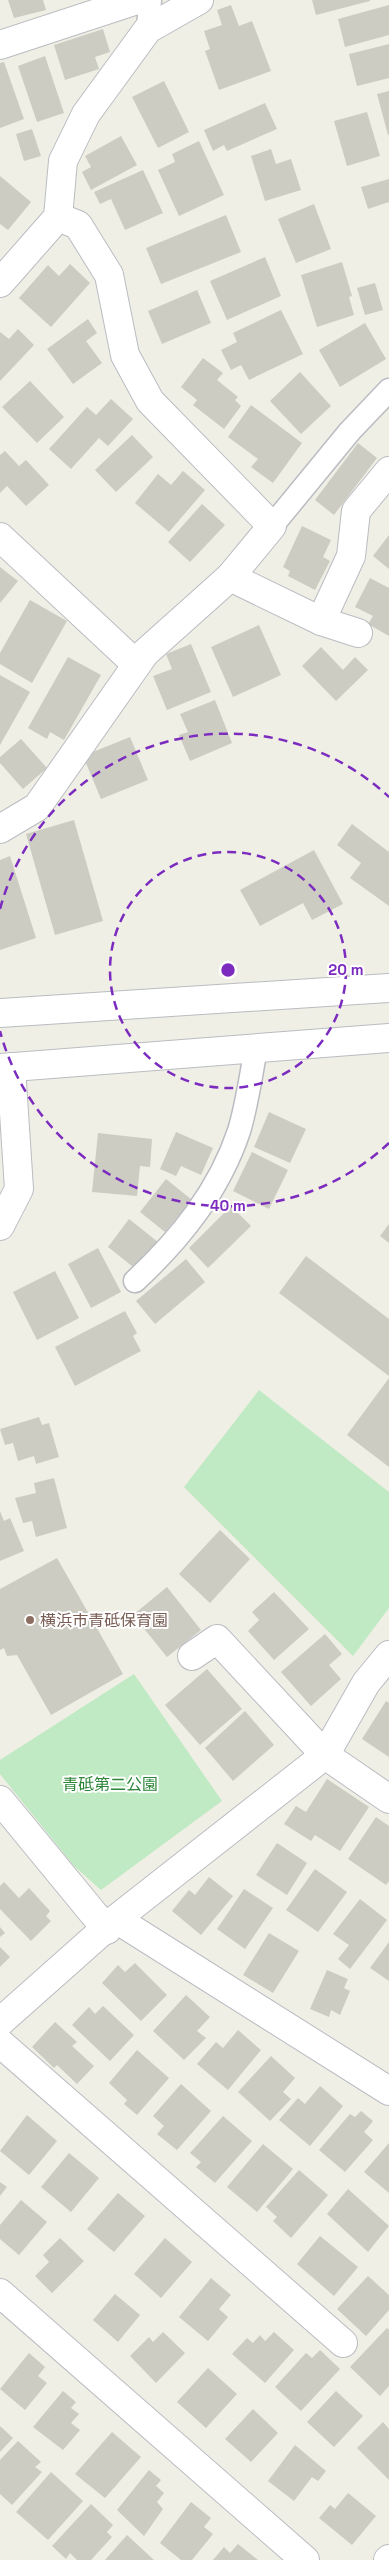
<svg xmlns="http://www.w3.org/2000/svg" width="389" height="2560" viewBox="0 0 389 2560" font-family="'Space Grotesk','Noto Sans JP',sans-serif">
<rect width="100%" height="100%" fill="#f0efe5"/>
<g fill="#bfeac3">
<path d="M259,1390L389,1492V1608L353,1656L184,1487Z"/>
<path d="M134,1674L222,1801L101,1890L74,1866L0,1774V1760Z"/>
</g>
<g fill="#cdccc3">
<path d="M8,0H43L46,10L14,18Z"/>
<path d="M312,0H370V1L316,15Z"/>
<path d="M231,5L239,26L252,21L271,71L219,90L205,51L210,49L204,31L222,25L217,10Z"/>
<path d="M389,5V35L345,47L338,19Z"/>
<path d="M103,29L110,52L95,57L99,69L65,80L54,45Z"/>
<path d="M389,44V78L357,86L349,54Z"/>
<path d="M45,56L64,113L37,122L18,66Z"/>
<path d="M4,62L24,119L0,128V63Z"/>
<path d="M164,81L189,132L158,148L132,97Z"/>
<path d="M389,91V135H388L377,94Z"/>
<path d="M265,103L277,129L227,151L224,145L213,151L204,130Z"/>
<path d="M367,112L380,156L347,166L334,121Z"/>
<path d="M32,129L41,156L24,161L16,134Z"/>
<path d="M121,136L137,165L91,190L82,172L91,167L85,156Z"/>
<path d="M199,141L224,195L179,216L158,170L175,162L172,154Z"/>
<path d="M271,149L276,164L291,159L301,190L265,201L251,156Z"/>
<path d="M143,170L163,213L125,230L111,199L100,204L94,192Z"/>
<path d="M0,176L31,202L8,230L0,224Z"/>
<path d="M389,179V202L368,209L361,187Z"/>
<path d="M314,204L331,249L296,263L278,219Z"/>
<path d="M226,215L241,252L161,284L146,248Z"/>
<path d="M265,257L281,296L227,320L210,281Z"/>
<path d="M342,262L352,296L349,297L354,315L317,327L301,275Z"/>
<path d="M70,264L90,283L51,327L19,298L48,265L59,276Z"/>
<path d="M375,283L383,310L365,315L357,288Z"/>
<path d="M197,290L211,323L162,344L148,311Z"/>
<path d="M281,310L303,354L249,380L241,365L231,370L221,350L237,342L233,333Z"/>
<path d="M88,319L97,333L86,341L102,363L73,384L47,349Z"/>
<path d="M365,323L386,359L340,387L319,350Z"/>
<path d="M18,329L34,345L0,381V332L9,339Z"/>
<path d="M203,358L223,373L217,380L238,397L235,400L241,406L224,429L193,405L197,400L181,387Z"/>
<path d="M300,372L331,406L301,434L270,401Z"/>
<path d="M30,381L64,417L37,443L2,407Z"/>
<path d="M111,399L133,419L108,446L99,438L71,469L49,449L87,407L96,415Z"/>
<path d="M251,405L302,443L273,483L251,467L258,459L228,437Z"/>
<path d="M132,435L153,457L116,492L95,470Z"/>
<path d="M358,443L377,458L334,515L315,500Z"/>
<path d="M5,451L19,466L26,460L49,485L26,506L7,486L0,493V455Z"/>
<path d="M183,471L205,490L169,532L135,503L158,474L171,485Z"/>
<path d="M202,504L225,525L190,562L168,542Z"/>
<path d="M302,526L331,540L323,557L330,561L315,590L288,576L290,571L283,567Z"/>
<path d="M389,535V569L373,556Z"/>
<path d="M0,567L18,581L0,603Z"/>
<path d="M370,578L389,588V636L368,624L373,616L355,607Z"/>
<path d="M30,600L67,621L32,683L0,664V653Z"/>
<path d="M259,625L281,675L233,697L211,647Z"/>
<path d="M191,644L211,692L167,710L153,676L172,669L166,654Z"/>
<path d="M321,647L343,670L355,657L368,670L336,701L302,666Z"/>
<path d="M68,657L101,675L64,740L50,732L47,739L28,728Z"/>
<path d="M0,675L30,692L0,745Z"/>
<path d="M215,700L232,743L190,761L179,735L188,732L180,714Z"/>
<path d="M130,737L148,780L101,799L83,756Z"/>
<path d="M21,739L47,768L23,789L0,763V757Z"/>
<path d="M74,820L103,921L55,935L26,834Z"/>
<path d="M352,824L389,852V906L350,878L361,863L337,845Z"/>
<path d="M314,850L343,904L312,920L303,903L260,926L240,890Z"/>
<path d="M10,856L36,938L0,950V860Z"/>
<path d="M269,1112L306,1129L290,1163L254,1147Z"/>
<path d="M176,1132L213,1148L201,1175L181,1166L176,1176L160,1169Z"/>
<path d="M98,1133L152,1139L150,1167L140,1166L137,1196L92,1192Z"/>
<path d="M252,1152L288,1170L269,1209L233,1191Z"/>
<path d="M166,1179L192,1200L165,1232L140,1212Z"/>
<path d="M231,1206L251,1226L208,1268L189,1248Z"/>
<path d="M129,1219L158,1242L137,1270L108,1247Z"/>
<path d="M389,1224V1243L380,1236Z"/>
<path d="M98,1248L121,1292L91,1308L68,1264Z"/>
<path d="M306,1256L389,1319V1376L279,1293Z"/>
<path d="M186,1259L205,1282L155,1324L136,1301Z"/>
<path d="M55,1271L79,1318L37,1340L13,1292Z"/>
<path d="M125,1311L137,1333L133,1336L141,1351L75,1386L55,1347Z"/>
<path d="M389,1378V1467L347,1435Z"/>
<path d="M39,1417L42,1425L49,1423L59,1457L36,1464L34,1456L18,1461L13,1443L5,1445L0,1429Z"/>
<path d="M54,1478L67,1528L36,1537L32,1521L23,1523L15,1498L36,1493L34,1483Z"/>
<path d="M0,1511L4,1521L10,1518L24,1551L0,1561Z"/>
<path d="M220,1530L250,1559L210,1603L179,1574Z"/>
<path d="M57,1558L123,1674L51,1715L17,1655L7,1656L4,1648L0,1650V1589Z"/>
<path d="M167,1587L201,1630L167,1657L133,1615Z"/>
<path d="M274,1592L309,1629L274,1660L248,1631L259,1620L252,1612Z"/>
<path d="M325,1634L342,1654L329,1665L341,1679L311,1706L281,1672Z"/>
<path d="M207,1669L242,1709L200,1745L165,1705Z"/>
<path d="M386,1701L389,1703V1757L362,1739Z"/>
<path d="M245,1711L274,1745L233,1781L205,1748Z"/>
<path d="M327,1779L369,1807L340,1851L315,1835L311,1841L284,1824L296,1806L306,1812Z"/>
<path d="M376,1817L389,1826V1881L386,1885L348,1859Z"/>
<path d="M277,1843L307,1863L287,1895L256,1875Z"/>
<path d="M315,1869L347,1892L318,1932L286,1910Z"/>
<path d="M209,1877L233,1896L201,1935L172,1911L189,1890L195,1895Z"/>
<path d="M4,1882L19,1898L29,1888L50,1911L46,1916L51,1921L31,1941L0,1909V1886Z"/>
<path d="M244,1889L273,1908L245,1949L217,1929Z"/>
<path d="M360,1899L387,1920L350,1969L338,1959L349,1945L333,1934Z"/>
<path d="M0,1927L5,1933L0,1937Z"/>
<path d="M269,1933L299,1951L273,1993L243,1975Z"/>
<path d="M389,1942V1981L370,1968Z"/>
<path d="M0,1947L10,1957L0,1967Z"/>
<path d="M135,1963L167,1995L141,2021L102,1983L118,1965L125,1972Z"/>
<path d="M327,1970L348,1979L344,1988L350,1991L340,2015L331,2010L329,2017L310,2009Z"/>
<path d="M186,1995L210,2017L197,2031L206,2038L184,2060L153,2031Z"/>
<path d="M103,2006L134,2035L110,2061L72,2025L89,2007L95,2014Z"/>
<path d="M55,2022L77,2042L72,2046L94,2066L77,2084L57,2065L54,2068L32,2047Z"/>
<path d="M238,2030L261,2050L228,2090L197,2064L216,2042L223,2048Z"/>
<path d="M137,2050L169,2078L137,2115L124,2104L127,2100L109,2083Z"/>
<path d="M271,2056L295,2078L283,2092L291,2099L270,2121L238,2092Z"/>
<path d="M181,2084L211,2111L177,2150L157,2134L164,2126L153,2116Z"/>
<path d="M320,2086L343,2106L310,2146L279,2120L298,2098L305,2104Z"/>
<path d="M361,2111L373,2121L364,2132L373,2140L345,2172L319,2150L350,2114L355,2117Z"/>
<path d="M27,2115L57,2141L29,2175L0,2151Z"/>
<path d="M223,2116L252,2141L215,2183L196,2167L201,2162L190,2153Z"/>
<path d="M389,2143V2193L364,2172Z"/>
<path d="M263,2144L293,2169L257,2212L227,2187Z"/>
<path d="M69,2153L99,2178L71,2212L41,2187Z"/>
<path d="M299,2170L328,2195L291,2238L273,2221L277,2217L266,2207Z"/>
<path d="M0,2182L7,2187L0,2196Z"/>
<path d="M348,2189L389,2226L368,2252L327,2214Z"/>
<path d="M118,2193L145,2216L114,2252L87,2229Z"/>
<path d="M21,2200L47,2222L19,2255L0,2239V2225Z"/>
<path d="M320,2236L358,2267L334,2296L297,2264Z"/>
<path d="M60,2238L84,2261L52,2293L35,2276L49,2262L43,2255Z"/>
<path d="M165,2238L192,2262L161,2298L134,2274Z"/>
<path d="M368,2276L389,2295V2310L366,2336L337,2309Z"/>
<path d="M211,2278L231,2295L219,2309L228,2317L208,2341L179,2317Z"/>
<path d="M115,2294L140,2315L118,2342L93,2320Z"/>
<path d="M387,2328L389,2330V2386L380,2396L350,2367Z"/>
<path d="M163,2332L185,2353L156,2383L130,2356L149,2337L153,2342Z"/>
<path d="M274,2332L294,2350L265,2383L232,2354L247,2338L253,2343L260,2335L265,2341Z"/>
<path d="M320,2350L340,2369L301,2411L275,2387L306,2353L312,2358Z"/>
<path d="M29,2353L45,2367L38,2376L47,2383L25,2410L0,2389Z"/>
<path d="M208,2368L237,2394L206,2428L177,2402Z"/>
<path d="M63,2391L76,2402L71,2408L79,2414L71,2423L80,2430L63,2450L33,2427Z"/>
<path d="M336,2391L363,2416L334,2447L307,2422Z"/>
<path d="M253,2409L278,2433L251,2462L225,2439Z"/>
<path d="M383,2422L389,2429V2480L357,2448Z"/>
<path d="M0,2426L13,2438L0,2452Z"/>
<path d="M112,2432L141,2457L105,2498L75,2474Z"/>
<path d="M18,2441L41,2462L35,2467L42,2472L12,2505L0,2494V2460Z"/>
<path d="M295,2445L326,2471L318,2481L312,2477L294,2501L268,2481Z"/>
<path d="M149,2470L161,2480L156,2486L164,2493L157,2502L163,2509L144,2536L117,2510Z"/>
<path d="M51,2472L83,2501L48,2540L16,2512Z"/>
<path d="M348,2493L376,2516L352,2545L319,2518L330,2505L335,2509Z"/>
<path d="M191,2502L211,2518L204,2527L213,2534L192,2560H181L160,2543Z"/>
<path d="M91,2504L113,2525L107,2532L112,2537L91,2560H77L70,2553L66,2559L52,2546Z"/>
<path d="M127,2535L154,2560H105Z"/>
<path d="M238,2544L258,2560H213L224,2547L230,2553Z"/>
</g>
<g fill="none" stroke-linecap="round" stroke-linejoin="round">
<defs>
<g id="service">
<path d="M148,29L150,0"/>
<path d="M272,526L350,431L389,390"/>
<path d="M135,1281C180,1239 219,1191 239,1131C247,1105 251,1075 256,1048"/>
</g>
<g id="minor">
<path d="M0,45L137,0"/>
<path d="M0,283L58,217L63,161L86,114L148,29L199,0"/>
<path d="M0,537L136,664"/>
<path d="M230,577L321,621L358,633"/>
<path d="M321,621L351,556L356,511L389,471"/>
<path d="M0,829L37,807L145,653L230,577L272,526L150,401L125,355L109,275L78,225L58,217"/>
<path d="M0,1226L19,1189L11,1067"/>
<path d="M192,1656L217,1639L325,1755L389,1799"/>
<path d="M0,1800L107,1930"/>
<path d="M116,1919L389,2091"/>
<path d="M0,2022L116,1919L325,1755L366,1683L389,1655"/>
<path d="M0,2043L343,2343"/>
<path d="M0,2293L305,2560"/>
<path d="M388,2560L389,2559"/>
</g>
<g id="tertiary">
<path d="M0,1013L389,988"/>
<path d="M0,1068L389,1038"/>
</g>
</defs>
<use href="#service" stroke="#b9bcc2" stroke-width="25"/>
<use href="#minor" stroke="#b9bcc2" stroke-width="30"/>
<use href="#tertiary" stroke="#b9bcc2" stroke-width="30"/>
<use href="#service" stroke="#fff" stroke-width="22"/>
<use href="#minor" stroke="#fff" stroke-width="28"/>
<use href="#tertiary" stroke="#fff" stroke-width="28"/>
</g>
<g fill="none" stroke="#7b2cbf" stroke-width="2.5" stroke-dasharray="9 6">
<circle cx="228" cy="970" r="118"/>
<path d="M389 1143A236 236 0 0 1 0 1031M0 909A236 236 0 0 1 389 797"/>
</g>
<circle fill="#8d6e63" stroke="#fff" stroke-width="2" cx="30" cy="1620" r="5"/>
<g text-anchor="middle" stroke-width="4" stroke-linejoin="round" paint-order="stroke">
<g font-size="16" fill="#785e54" stroke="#fff" text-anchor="start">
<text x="40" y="1626">横浜市青砥保育園</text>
</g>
<g font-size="16" fill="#2d853a" stroke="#fff">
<text x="110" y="1790">青砥第二公園</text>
</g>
</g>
<circle cx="228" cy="970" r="8" fill="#7b2cbf" stroke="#fff" stroke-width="2.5"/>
<g font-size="15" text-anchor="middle" font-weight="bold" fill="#7b2cbf" stroke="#fff" stroke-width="4" stroke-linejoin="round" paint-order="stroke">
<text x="346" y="975">20 m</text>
<text x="228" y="1211">40 m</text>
</g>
</svg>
